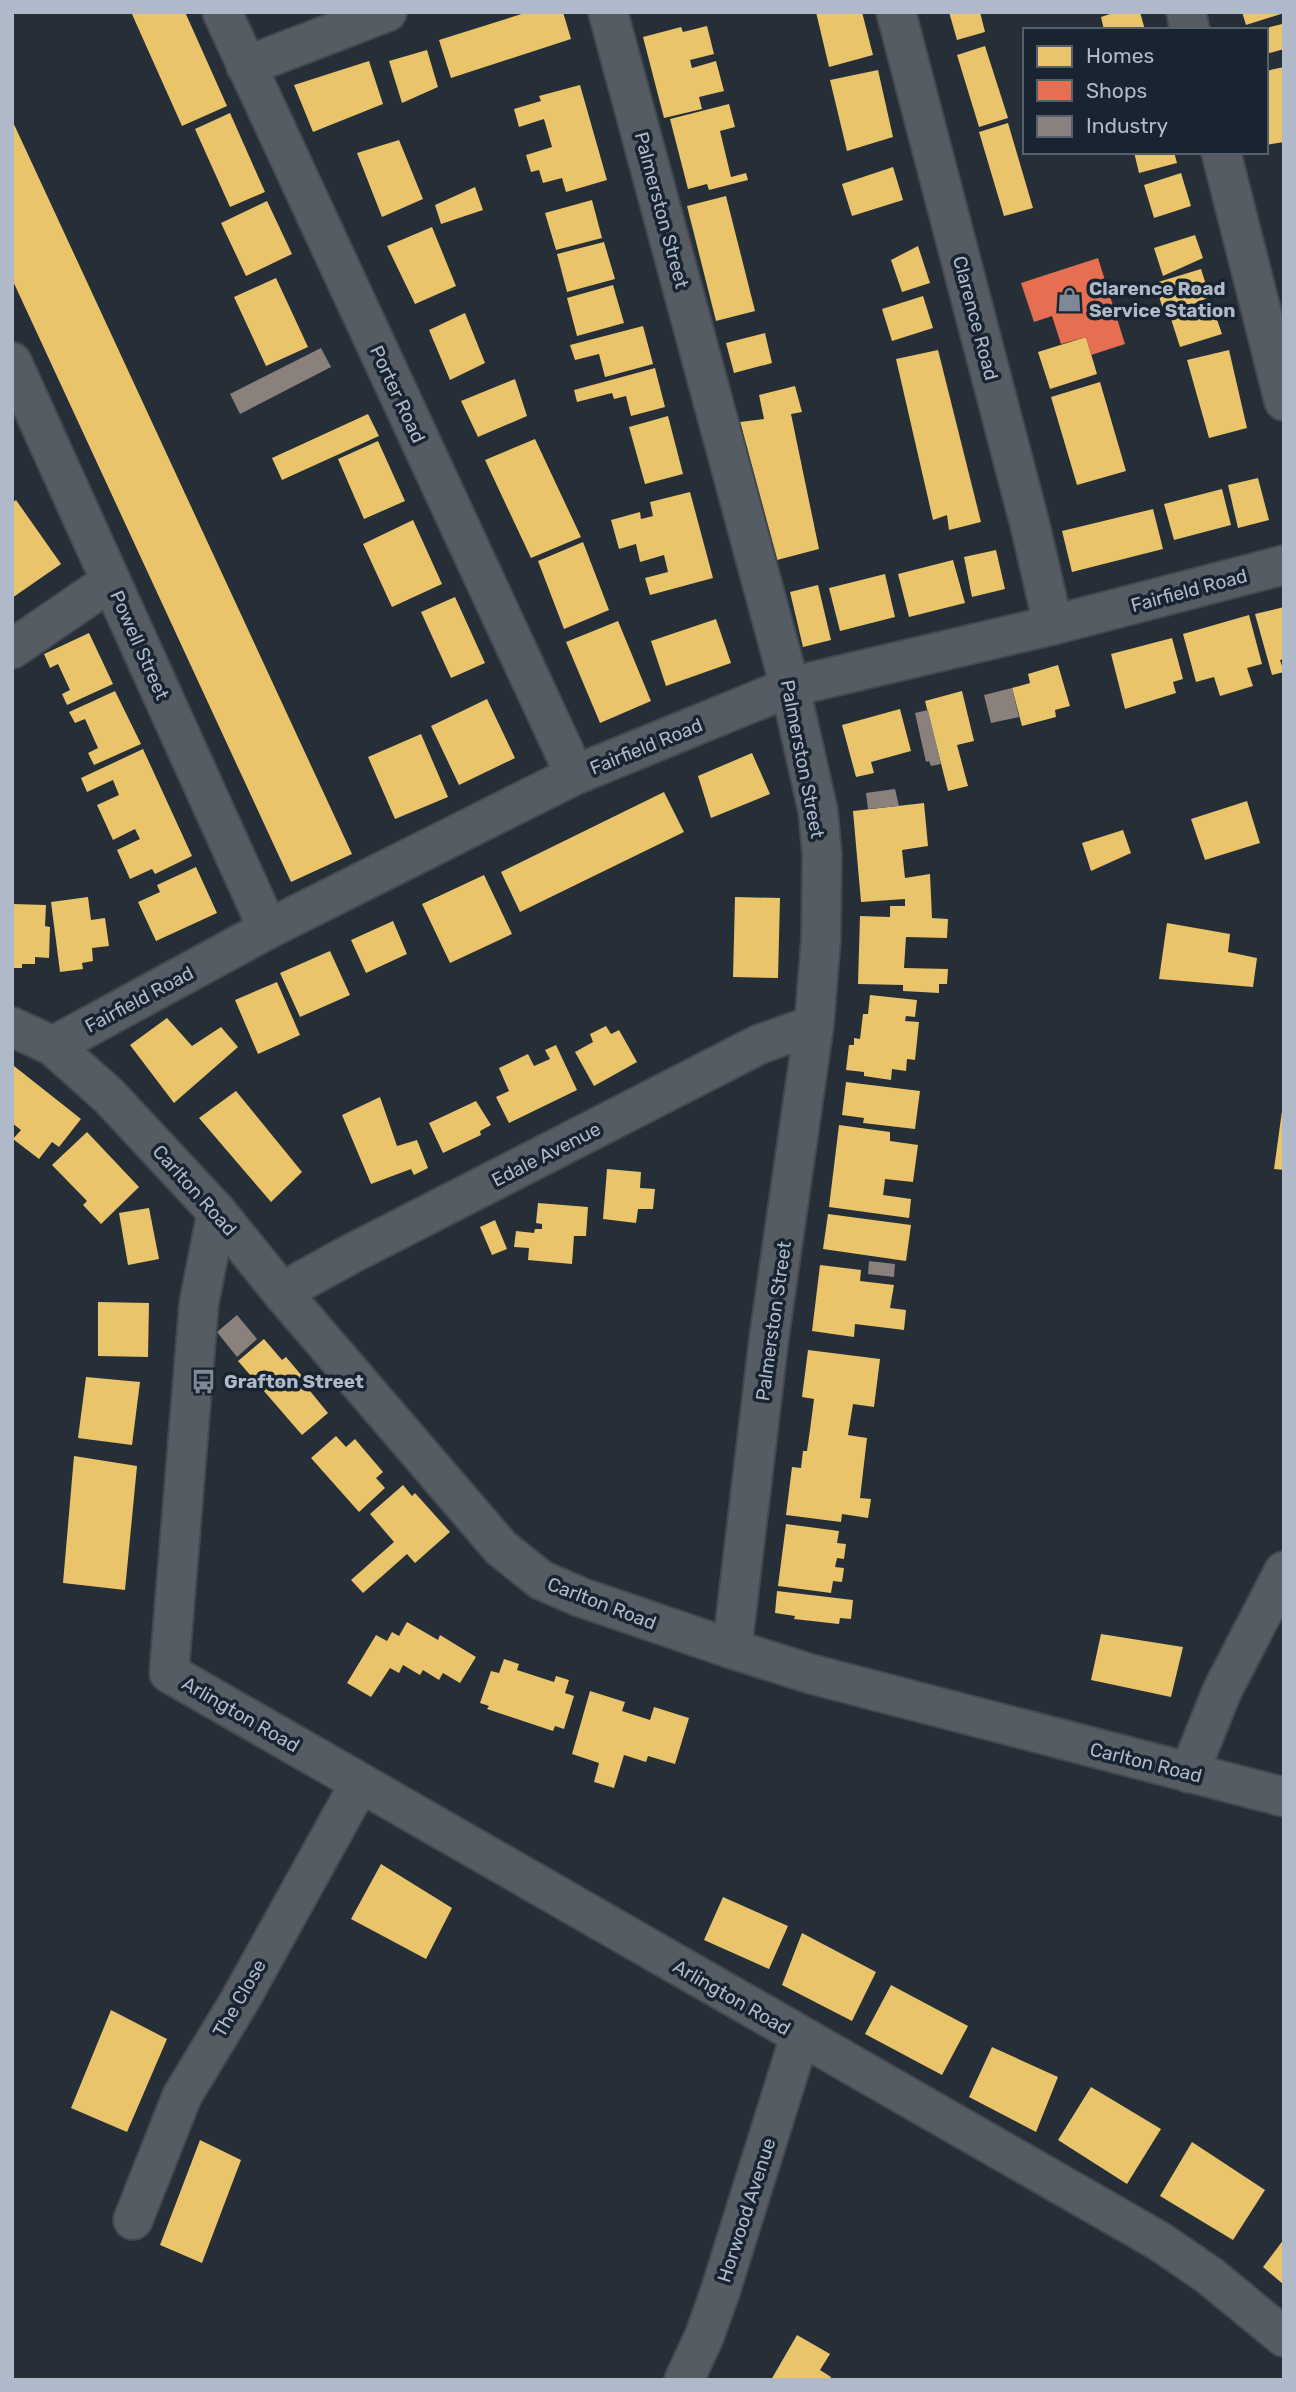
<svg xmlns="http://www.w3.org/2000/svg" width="1296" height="2392" viewBox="0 0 1296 2392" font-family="Rubik,sans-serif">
<rect width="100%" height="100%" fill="#262e37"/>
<g fill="#e9c46a">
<path d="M131,12H185L227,106L182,126Z"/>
<path d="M528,12H563L571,39L451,78L439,40Z"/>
<path d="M816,12H862L873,55L829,67Z"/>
<path d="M949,12H980L985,32L957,40Z"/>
<path d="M1116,12H1140L1145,30H1104L1101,17Z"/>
<path d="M1242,12H1284V13L1246,25Z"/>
<path d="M1282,24L1284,49L1266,54V28Z"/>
<path d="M707,26L714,54L690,60L692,68L716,61L724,91L699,97L702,109L664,118L643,37L681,27L683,32Z"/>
<path d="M985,46L1008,118L979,127L957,55Z"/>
<path d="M427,50L438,87L402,103L389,61Z"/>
<path d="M369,61L383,104L313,132L294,85Z"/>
<path d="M1284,67V142L1266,145V71Z"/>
<path d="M878,70L893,137L847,151L830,80Z"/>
<path d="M580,85L607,180L566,192L562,178L543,183L539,170L531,172L526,155L552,147L544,119L519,127L514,109L541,101L539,96Z"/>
<path d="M729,104L735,127L720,131L731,177L746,173L748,180L709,190L707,184L688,189L670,119Z"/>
<path d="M230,113L265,192L230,207L195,129Z"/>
<path d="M12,120L352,854L291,882L12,279Z"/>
<path d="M1008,123L1033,208L1004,216L979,132Z"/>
<path d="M399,140L423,199L382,217L357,153Z"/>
<path d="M1134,152H1174L1177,163L1139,173Z"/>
<path d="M893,167L903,200L852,216L842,184Z"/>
<path d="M1181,173L1191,206L1154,218L1144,185Z"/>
<path d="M475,187L483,210L441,224L435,205Z"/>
<path d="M726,196L755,311L716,321L687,206Z"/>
<path d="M592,200L602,238L556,250L545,213Z"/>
<path d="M267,201L292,254L246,276L221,223Z"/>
<path d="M432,227L456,286L415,304L387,246Z"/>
<path d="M1195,235L1203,258L1163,276L1154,248Z"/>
<path d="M604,242L615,279L567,292L557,254Z"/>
<path d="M918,246L930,283L902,292L891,260Z"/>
<path d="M1201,269L1210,297L1165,316L1155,283Z"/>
<path d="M276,278L308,347L266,366L234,297Z"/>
<path d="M613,285L624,323L577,336L567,298Z"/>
<path d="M923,296L933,328L892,341L882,309Z"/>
<path d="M1214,311L1222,334L1180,347L1171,319Z"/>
<path d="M465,313L485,363L450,380L429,330Z"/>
<path d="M643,326L653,364L605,377L599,354L575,360L570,345Z"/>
<path d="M765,333L772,363L734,373L726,343Z"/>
<path d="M1086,337L1097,374L1050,389L1038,352Z"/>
<path d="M938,350L981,522L949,530L947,515L933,520L896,359Z"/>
<path d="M1229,350L1247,428L1209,438L1187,360Z"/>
<path d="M655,368L665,407L631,416L626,396L614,399L612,393L577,402L574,390Z"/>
<path d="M515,379L527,416L478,437L461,401Z"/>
<path d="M1100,382L1126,471L1077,485L1051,397Z"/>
<path d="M795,386L802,412L791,414L819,549L777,560L740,422L764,419L759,395Z"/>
<path d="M368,414L379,436L282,480L272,458Z"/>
<path d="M668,416L683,474L645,484L629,427Z"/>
<path d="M535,439L581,537L531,558L485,460Z"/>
<path d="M378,441L405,501L364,519L338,459Z"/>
<path d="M1258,478L1269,520L1238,528L1228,485Z"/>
<path d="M1222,489L1231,525L1174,540L1164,504Z"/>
<path d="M690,492L713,578L650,595L645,578L668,572L664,555L640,562L636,544L619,549L611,520L640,512L641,519L653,516L650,502Z"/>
<path d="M16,500L61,564L12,598V503Z"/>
<path d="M1153,509L1163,549L1072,572L1062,531Z"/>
<path d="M413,520L442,584L392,607L363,544Z"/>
<path d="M583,542L609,610L564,629L538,561Z"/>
<path d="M996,550L1005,589L972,597L964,557Z"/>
<path d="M953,560L965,603L909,617L898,574Z"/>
<path d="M885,574L895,617L840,631L829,588Z"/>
<path d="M818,585L831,640L803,647L790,592Z"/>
<path d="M455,597L485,663L451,678L421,612Z"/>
<path d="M1284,607V659L1280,660L1284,672L1272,675L1255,614Z"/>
<path d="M1249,615L1262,664L1247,668L1253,686L1220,696L1214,677L1196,682L1183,634Z"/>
<path d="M716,619L731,663L666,686L651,641Z"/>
<path d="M618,621L651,701L600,723L566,642Z"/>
<path d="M89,633L113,684L67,705L62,694L70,690L58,664L50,668L44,654Z"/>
<path d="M1172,638L1183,679L1173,682L1176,693L1125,709L1111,654Z"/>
<path d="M1058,665L1070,706L1055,710L1056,717L1022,726L1012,688L1030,683L1028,674Z"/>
<path d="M115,691L141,744L94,765L88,753L98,748L85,719L75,723L69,712Z"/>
<path d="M962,691L974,741L957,745L968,786L948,791L925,701Z"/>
<path d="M487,699L515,758L459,785L431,726Z"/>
<path d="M900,709L911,751L871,762L874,773L856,777L842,725Z"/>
<path d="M421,734L448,797L395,819L368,757Z"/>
<path d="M143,749L192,856L155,874L152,869L130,879L117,850L140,839L135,829L113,840L97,805L119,795L113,780L87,792L81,778Z"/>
<path d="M752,753L770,794L711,818L698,776Z"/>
<path d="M664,792L684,832L520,912L501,872Z"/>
<path d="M1247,801L1260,843L1205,860L1191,819Z"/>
<path d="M924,803L928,846L902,850L905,878L930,874L932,918L948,919L947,938L906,937L904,968L948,969L947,984H939V993L903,991V985L858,984L860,916L890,917V906H905V899L861,902L853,811Z"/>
<path d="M1123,830L1131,853L1091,871L1082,843Z"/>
<path d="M196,867L217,913L156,941L138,902L160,892L157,885Z"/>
<path d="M484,875L512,934L450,963L422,904Z"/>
<path d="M88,897L91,920L105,918L109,946L92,948L93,961L82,963L83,969L60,972L51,902Z"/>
<path d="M735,897L780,898L778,978L733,977Z"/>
<path d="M12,904L46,905L45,926L50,927L49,958L35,957V964H22V968H12Z"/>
<path d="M393,921L407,954L366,973L351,940Z"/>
<path d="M1167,923L1230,934L1228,952L1257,958L1253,987L1159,979Z"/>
<path d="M330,951L350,995L300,1017L280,973Z"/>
<path d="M277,982L300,1035L258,1054L235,1000Z"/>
<path d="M870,995L917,1000L915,1017L906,1016L905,1021L919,1022L915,1060L907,1059L906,1071L892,1069L891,1080L864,1076V1072L846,1070L849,1045H854V1038L860,1039L863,1014H868Z"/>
<path d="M167,1018L192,1046L221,1027L238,1047L174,1103L130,1045Z"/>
<path d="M606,1026L611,1034L619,1030L637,1062L594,1086L575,1052L593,1042L590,1034Z"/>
<path d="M556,1045L577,1090L509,1123L496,1097L509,1091L499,1068L528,1054L534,1066L550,1059L545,1050Z"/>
<path d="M14,1066L81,1119L59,1147L52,1142L39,1159L13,1139L21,1130L12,1123V1068Z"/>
<path d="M846,1082L920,1091L915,1129L863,1123L864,1118L842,1115Z"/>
<path d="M236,1091L302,1172L271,1202L199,1118Z"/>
<path d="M380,1097L397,1146L417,1140L428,1168L414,1175L411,1169L371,1184L342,1115Z"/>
<path d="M476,1101L491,1125L480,1131L481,1135L443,1153L429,1123Z"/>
<path d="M1282,1111H1284V1170L1274,1169Z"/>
<path d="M839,1125L890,1132V1141L918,1145L913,1182L885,1179L884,1188L883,1195L911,1199L909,1218L829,1207Z"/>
<path d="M87,1132L139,1187L101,1224L83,1205L87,1201L52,1165Z"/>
<path d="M607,1169L641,1172L640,1188L655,1189L653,1209H638L636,1223L603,1219Z"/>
<path d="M538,1203L588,1207L586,1236H574L572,1264L528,1260L529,1248L514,1247L516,1231L534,1233L535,1229H542V1224L536,1223Z"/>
<path d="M149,1208L159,1259L128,1265L119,1213Z"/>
<path d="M828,1214L911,1225L906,1261L823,1249Z"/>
<path d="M495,1220L507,1249L492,1255L480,1227Z"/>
<path d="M820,1265L861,1270L860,1281L894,1285L890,1308L906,1310L904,1330L855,1324L854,1337L812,1331Z"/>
<path d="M98,1302L149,1303L148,1357L98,1356Z"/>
<path d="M264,1339L282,1360L286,1357L313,1389L310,1391L328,1413L302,1435L238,1361Z"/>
<path d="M808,1350L880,1359L874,1407L853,1404L848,1435L867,1438L860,1498L871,1499L868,1518L842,1514L841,1522L786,1515L792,1467L801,1468L803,1451H807L810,1430L814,1399L802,1397Z"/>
<path d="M86,1377L140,1382L132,1445L78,1438Z"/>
<path d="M336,1436L346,1447L355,1439L383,1472L376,1478L385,1488L359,1512L311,1458Z"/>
<path d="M74,1456L137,1466L125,1590L63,1583Z"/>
<path d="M403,1485L412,1496L415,1493L450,1532L415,1563L407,1554L363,1593L351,1580L394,1542L370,1514Z"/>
<path d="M786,1524L839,1531L837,1543L846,1544L844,1559L837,1558L835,1567L844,1568L842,1582L833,1581L831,1593L778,1586Z"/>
<path d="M777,1591L853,1600L851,1619L840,1618L839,1624L794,1619L795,1616L775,1613Z"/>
<path d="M407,1622L438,1640L440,1635L476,1657L460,1683L443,1673L439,1680L423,1670L420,1675L403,1665L399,1673L390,1668L371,1697L347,1683L376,1635L387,1641L392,1632L399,1636Z"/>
<path d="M1101,1634L1183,1647L1171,1697L1091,1680Z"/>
<path d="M504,1659L519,1664L517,1670L554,1682L556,1676L569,1680L565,1693L574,1696L564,1729L555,1726L553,1731L487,1709L489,1706L480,1703L491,1671L499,1673Z"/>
<path d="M590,1691L625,1702L622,1711L650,1720L654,1707L689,1718L675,1764L648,1756L646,1762L624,1755L614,1788L594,1782L599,1763L572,1754Z"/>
<path d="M381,1864L452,1908L426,1959L351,1919Z"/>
<path d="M723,1897L788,1926L769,1969L704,1940Z"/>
<path d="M802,1933L876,1972L852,2021L782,1985Z"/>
<path d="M891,1985L968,2026L942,2075L865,2034Z"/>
<path d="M111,2010L167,2039L127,2132L71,2108Z"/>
<path d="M992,2047L1058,2077L1036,2132L969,2097Z"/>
<path d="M1091,2087L1161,2129L1127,2184L1058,2140Z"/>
<path d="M200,2140L241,2160L202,2263L160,2245Z"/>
<path d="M1192,2142L1265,2190L1233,2240L1160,2196Z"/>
<path d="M1284,2239V2285L1263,2267Z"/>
<path d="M797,2335L830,2354L820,2370L831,2377L829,2380H771Z"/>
</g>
<path fill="#e76f51" d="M1098,258L1125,344L1091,355L1086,337L1061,344L1052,316L1034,322L1021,283Z"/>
<g fill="#8a817c">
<path d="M321,348L331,367L240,414L230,394Z"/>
<path d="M1012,688L1019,717L991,723L984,695Z"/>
<path d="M928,710L941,764L931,766L929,761L926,762L915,713Z"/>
<path d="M895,789L899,806L868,809L866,793Z"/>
<path d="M869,1261L895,1264L894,1277L868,1274Z"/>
<path d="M237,1315L257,1339L237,1357L217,1332Z"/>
</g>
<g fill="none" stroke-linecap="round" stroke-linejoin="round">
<defs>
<g id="minor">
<path d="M222,12L575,775"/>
<path d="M608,12L790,687L818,811L822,854L821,939L814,1025L769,1338L732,1649"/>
<path d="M896,12L1031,529L1053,625"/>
<path d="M1186,12L1190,30"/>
<path d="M246,66L387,12"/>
<path d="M1221,152L1284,401"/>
<path d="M12,362L268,929"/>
<path d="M12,649L111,581"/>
<path d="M12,1027L53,1046L109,1096L217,1212L284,1295L501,1548L541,1580L580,1597L732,1649L811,1674L1284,1797"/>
<path d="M53,1046L268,929L575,775L790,687L1053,625L1284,565"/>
<path d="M217,1212L199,1303L169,1673L1159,2241L1210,2276L1284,2337"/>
<path d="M284,1295L298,1283L347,1256L760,1044L814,1025"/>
<path d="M1189,1773L1222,1691L1284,1571"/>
<path d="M133,2220L182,2096L240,2000L360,1783"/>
<path d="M684,2380L704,2337L720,2292L800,2036"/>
</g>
</defs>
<use href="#minor" stroke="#43484f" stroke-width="42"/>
<use href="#minor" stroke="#565c64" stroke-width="38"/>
</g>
<defs>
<symbol id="shop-bare" viewBox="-9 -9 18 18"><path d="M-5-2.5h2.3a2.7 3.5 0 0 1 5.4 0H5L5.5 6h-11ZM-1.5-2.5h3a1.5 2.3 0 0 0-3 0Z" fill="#7f8896" stroke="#192431" stroke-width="2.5" paint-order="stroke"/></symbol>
<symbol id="bus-bare" viewBox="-9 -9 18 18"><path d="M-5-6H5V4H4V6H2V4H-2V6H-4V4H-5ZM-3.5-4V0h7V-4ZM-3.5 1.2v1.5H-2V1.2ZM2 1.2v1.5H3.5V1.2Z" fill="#7f8896" stroke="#192431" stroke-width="2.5" paint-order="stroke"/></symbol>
</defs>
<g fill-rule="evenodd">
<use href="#shop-bare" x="1052" y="282" width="35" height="35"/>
<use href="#bus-bare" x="186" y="1364" width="35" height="35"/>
</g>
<g text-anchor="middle" stroke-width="7" stroke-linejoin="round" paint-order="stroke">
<g font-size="19" fill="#afb9c9" stroke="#192431">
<text transform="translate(662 210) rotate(75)" y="7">Palmerston Street</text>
<text transform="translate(976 318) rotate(75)" y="7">Clarence Road</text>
<text transform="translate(398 394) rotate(65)" y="7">Porter Road</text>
<text transform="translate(1189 590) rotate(-15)" y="7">Fairfield Road</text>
<text transform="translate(140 645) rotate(66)" y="7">Powell Street</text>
<text transform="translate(646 746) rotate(-22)" y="7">Fairfield Road</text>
<text transform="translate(803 759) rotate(79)" y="7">Palmerston Street</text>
<text transform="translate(139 999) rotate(-28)" y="7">Fairfield Road</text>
<text transform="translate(546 1154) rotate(-27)" y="7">Edale Avenue</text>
<text transform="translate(195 1190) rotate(48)" y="7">Carlton Road</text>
<text transform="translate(773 1321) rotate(-82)" y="7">Palmerston Street</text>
<text transform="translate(602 1603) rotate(21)" y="7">Carlton Road</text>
<text transform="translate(241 1714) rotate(30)" y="7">Arlington Road</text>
<text transform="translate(1146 1762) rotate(14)" y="7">Carlton Road</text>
<text transform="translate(732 1997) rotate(30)" y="7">Arlington Road</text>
<text transform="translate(239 1998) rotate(-60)" y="7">The Close</text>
<text transform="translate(746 2210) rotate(-72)" y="7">Horwood Avenue</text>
</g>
<g font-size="19" font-weight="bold" fill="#afb9c9" stroke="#192431" text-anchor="start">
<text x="1089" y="295">Clarence Road<tspan x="1089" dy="22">Service Station</tspan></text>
<text x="224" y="1388">Grafton Street</text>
</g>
</g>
<rect width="1296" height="2392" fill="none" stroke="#afb9c9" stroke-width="28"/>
<rect x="1023" y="28" width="245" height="126" fill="#192431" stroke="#55606e" stroke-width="2"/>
<rect x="1037" y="46" width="35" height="21" fill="#e9c46a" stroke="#55606e" stroke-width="2"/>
<text x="1086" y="63" font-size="21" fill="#afb9c9">Homes</text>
<rect x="1037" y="80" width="35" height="21" fill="#e76f51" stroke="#55606e" stroke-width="2"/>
<text x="1086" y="98" font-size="21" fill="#afb9c9">Shops</text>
<rect x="1037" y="116" width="35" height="21" fill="#8a817c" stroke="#55606e" stroke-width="2"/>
<text x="1086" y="133" font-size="21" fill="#afb9c9">Industry</text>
</svg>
